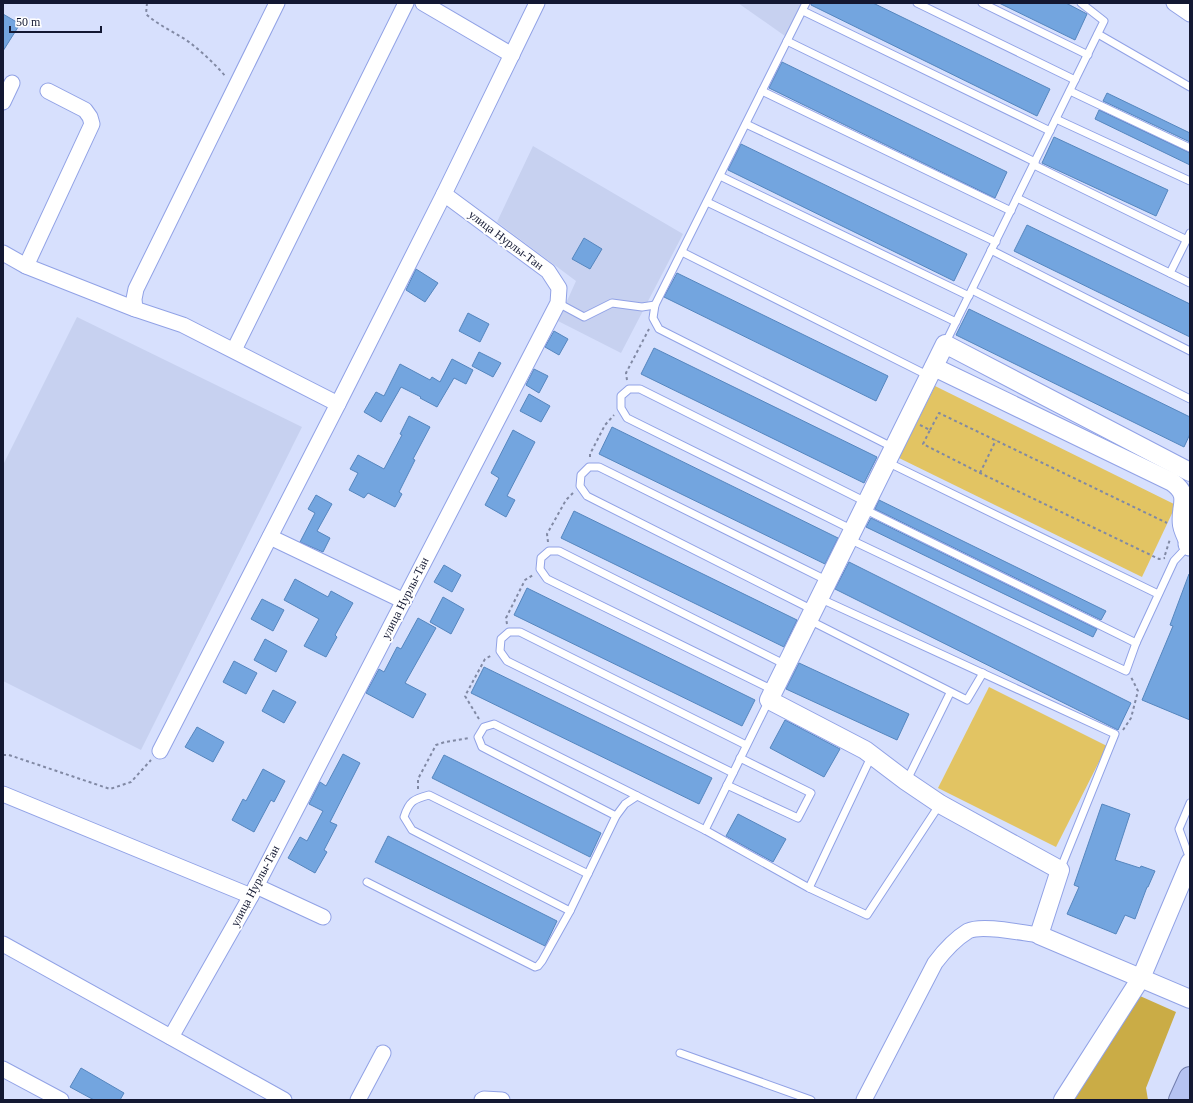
<svg xmlns="http://www.w3.org/2000/svg" width="1193" height="1103" viewBox="0 0 1193 1103" font-family="'Times New Roman',serif">
<rect width="100%" height="100%" fill="#d7e0fd"/>
<g fill="#c7d1f0">
<path d="M738,3H802L785,36Z"/>
<path d="M533,146L683,234L621,353L558,321L576,281L497,222Z"/>
<path d="M77,317L302,427L141,750L3,681V465Z"/>
</g>
<g fill="#e2c463">
<path d="M935,386L1176,505L1142,577L899,458Z"/>
<path d="M989,687L1107,746L1056,847L938,788Z"/>
</g>
<path fill="#caac46" d="M1140,996L1176,1012L1146,1088L1148,1100H1070Z"/>
<g fill="#73a5df" stroke="#5586bf">
<path d="M811,3H873L1050,89L1037,116L811,5Z"/>
<path d="M999,3H1066L1087,14L1075,40Z"/>
<path d="M3,14L20,24L3,51Z"/>
<path d="M782,62L1007,172L995,198L769,88Z"/>
<path d="M1107,93L1190,133V142L1103,101Z"/>
<path d="M1099,110L1190,153V165L1095,119Z"/>
<path d="M1054,137L1168,190L1156,216L1042,163Z"/>
<path d="M741,144L967,254L954,281L728,170Z"/>
<path d="M1027,225L1190,304V337L1014,251Z"/>
<path d="M584,238L602,249L590,269L572,259Z"/>
<path d="M416,269L438,283L425,302L406,290Z"/>
<path d="M677,273L888,376L876,401L664,297Z"/>
<path d="M969,309L1190,417V434L1184,447L956,335Z"/>
<path d="M468,313L489,324L480,342L459,331Z"/>
<path d="M554,331L568,339L559,355L545,347Z"/>
<path d="M654,348L877,457L864,483L641,374Z"/>
<path d="M479,352L501,363L493,377L472,366Z"/>
<path d="M452,359L473,370L466,384L454,378L437,407L420,398L421,397L401,387L381,422L364,412L376,392L384,396L400,364L430,380L432,377L440,382Z"/>
<path d="M534,369L548,376L539,393L526,385Z"/>
<path d="M529,394L550,406L541,422L520,411Z"/>
<path d="M409,416L430,427L413,459L415,460L399,492L402,494L395,507L368,493L364,498L349,490L358,473L350,469L358,455L384,469L402,435L400,434Z"/>
<path d="M612,427L838,538L825,564L599,454Z"/>
<path d="M513,430L535,442L507,496L515,500L506,517L485,505L499,478L491,473Z"/>
<path d="M316,495L332,504L317,531L330,538L323,552L300,542L315,513L308,509Z"/>
<path d="M879,500L1106,611L1101,620L875,509Z"/>
<path d="M574,511L797,620L784,647L561,538Z"/>
<path d="M871,518L1097,629L1093,637L866,527Z"/>
<path d="M849,562L1131,703L1118,730L835,589Z"/>
<path d="M444,565L461,575L452,592L434,582Z"/>
<path d="M1189,574L1190,575V720L1142,700L1173,626L1170,625Z"/>
<path d="M295,579L328,597L331,591L353,603L335,635L337,637L326,657L304,646L319,619L284,600Z"/>
<path d="M527,588L755,700L742,726L514,615Z"/>
<path d="M443,597L464,609L451,634L430,622Z"/>
<path d="M262,599L284,610L273,631L251,619Z"/>
<path d="M418,618L436,628L405,683L426,694L413,718L366,693L379,669L384,672L397,647L401,649Z"/>
<path d="M265,639L287,651L276,672L254,660Z"/>
<path d="M234,661L257,673L246,694L223,682Z"/>
<path d="M799,663L909,714L897,740L786,689Z"/>
<path d="M484,667L712,778L699,804L471,693Z"/>
<path d="M273,690L296,702L284,723L262,711Z"/>
<path d="M785,720L840,749L824,777L770,748Z"/>
<path d="M197,727L224,742L213,762L185,747Z"/>
<path d="M343,754L360,763L330,822L337,825L324,850L327,852L315,873L288,858L300,837L307,841L323,811L309,804L320,782L326,786Z"/>
<path d="M444,755L601,833L590,857L432,778Z"/>
<path d="M263,769L285,781L274,802L271,800L254,832L232,820L243,799L246,801Z"/>
<path d="M1102,804L1130,814L1115,860L1140,868L1141,866L1155,871L1148,887H1147L1135,919L1125,915L1116,934L1067,914L1079,887L1074,885Z"/>
<path d="M738,814L786,839L773,862L726,836Z"/>
<path d="M388,836L557,921L545,946L375,862Z"/>
<path d="M81,1068L124,1093L120,1100H94L70,1087Z"/>
</g>
<g fill="none" stroke-linecap="round" stroke-linejoin="round">
<defs>
<g id="service">
<path d="M806,3L655,305L653,318L659,329L894,448"/>
<path d="M917,3L1075,80"/>
<path d="M982,3L1088,55"/>
<path d="M803,11L1050,131"/>
<path d="M1098,34L1190,87"/>
<path d="M787,41L1035,162"/>
<path d="M762,91L1011,211"/>
<path d="M1070,91L1190,148"/>
<path d="M1056,119L1190,181"/>
<path d="M746,124L996,242"/>
<path d="M1034,165L1187,240"/>
<path d="M720,176L969,296"/>
<path d="M1017,198L1190,283"/>
<path d="M707,202L956,322"/>
<path d="M991,250L1190,351"/>
<path d="M682,252L929,376"/>
<path d="M1170,273L1190,233"/>
<path d="M972,290L1190,399"/>
<path d="M558,303L584,317L612,303L642,307L655,305"/>
<path d="M945,344L1104,21L1081,3"/>
<path d="M887,462L1158,594"/>
<path d="M864,509L1136,643"/>
<path d="M853,530L627,418L621,408V396L629,389H640L866,502"/>
<path d="M849,539L1126,671L1136,643L1174,561L1188,546"/>
<path d="M819,598L1115,734L1060,870"/>
<path d="M813,610L587,496L580,486L581,475L589,467H599L828,581"/>
<path d="M809,620L967,700L983,673"/>
<path d="M773,690L547,579L540,569L541,558L549,551H559L786,665"/>
<path d="M733,773L507,661L500,651L501,639L509,632H520L746,745"/>
<path d="M907,780L950,693"/>
<path d="M727,785L798,818L811,793L740,758"/>
<path d="M1190,803L1179,829L1190,859"/>
<path d="M616,816L482,747L478,737L484,727L494,724L705,830L809,888L867,915L940,804"/>
<path d="M705,830L769,700"/>
<path d="M367,882L535,967L538,966L542,961L570,911L616,816L625,804L637,796"/>
<path d="M809,888L872,755"/>
<path d="M570,911L412,830L404,817C409,801 414,799 429,795L588,874"/>
<path d="M680,1053L811,1100"/>
</g>
<g id="minor">
<path d="M423,3L512,55"/>
<path d="M1174,3L1190,14"/>
<path d="M3,102L12,83"/>
<path d="M3,253L26,266L135,309L183,325L338,404"/>
<path d="M26,266L92,124L90,117L85,110L48,91"/>
<path d="M135,309L134,299L136,289L277,3"/>
<path d="M234,350L406,3"/>
<path d="M270,537L404,601"/>
<path d="M160,751L338,404L444,194L537,3"/>
<path d="M3,794L251,896"/>
<path d="M256,886L323,917"/>
<path d="M3,944L284,1100"/>
<path d="M171,1037L251,896L558,303L559,288L548,271L444,194"/>
<path d="M3,1069L61,1100"/>
<path d="M358,1100L383,1053"/>
<path d="M482,1100L484,1099L502,1100"/>
<path d="M864,1100L935,963C944,951 955,939 968,931C982,924 1022,933 1039,935"/>
</g>
<g id="tertiary">
<path d="M934,367L1172,482C1192,496 1179,506 1182,525C1183,531 1187,539 1190,545"/>
<path d="M1190,472L945,344L769,700L865,750L906,781L940,804L1060,870L1039,935L1190,999"/>
<path d="M1063,1100L1141,978L1190,862"/>
</g>
<path id="secondary" d="M1189,544L1190,545"/>
<path id="trunk" d="M1180,1100L1190,1078"/>
</defs>
<use href="#service" stroke="#91a2e6" stroke-width="9"/>
<use href="#minor" stroke="#91a2e6" stroke-width="17"/>
<use href="#tertiary" stroke="#91a2e6" stroke-width="20"/>
<use href="#secondary" stroke="#91a2e6" stroke-width="23"/>
<use href="#trunk" stroke="#717dad" stroke-width="24"/>
<g stroke="#8189a4" stroke-width="2" stroke-dasharray="3 3" stroke-linecap="butt">
<path d="M147,3L146,14C159,26 175,32 189,42C202,52 215,64 226,77"/>
<path d="M627,380L626,373L649,329"/>
<path d="M920,425L930,430L923,444L980,473L1159,559L1165,558"/>
<path d="M930,430L939,413L1167,523"/>
<path d="M590,457V454L605,425L614,415"/>
<path d="M980,473L996,440"/>
<path d="M548,542L547,534L566,500L573,493"/>
<path d="M1165,555L1170,539"/>
<path d="M507,624L506,618L525,580L533,575"/>
<path d="M479,719L465,696L485,659L492,655"/>
<path d="M1123,730L1131,718L1138,691L1131,677"/>
<path d="M3,755H9L110,789L131,782L151,760"/>
<path d="M418,789V779L436,745L445,742L469,738"/>
</g>
<use href="#service" stroke="#fff" stroke-width="7"/>
<use href="#minor" stroke="#fff" stroke-width="15"/>
<use href="#tertiary" stroke="#fff" stroke-width="18"/>
<use href="#secondary" stroke="#fff" stroke-width="21"/>
<use href="#trunk" stroke="#b6c3f2" stroke-width="22"/>
</g>
<g text-anchor="middle" stroke-width="4" stroke-linejoin="round" paint-order="stroke">
<g font-size="12" fill="#131832" stroke="#fff">
<text transform="translate(506 240) rotate(37)" y="4">улица Нурлы-Тан</text>
<text transform="translate(405 598) rotate(-63)" y="4">улица Нурлы-Тан</text>
<text transform="translate(255 886) rotate(-62)" y="4">улица Нурлы-Тан</text>
</g>
</g>
<rect width="1193" height="1103" fill="none" stroke="#131832" stroke-width="8"/>
<path d="M10 26v6h91v-6" fill="none" stroke="#131832" stroke-width="2"/>
<text x="16" y="26" font-size="12" fill="#131832" stroke="#ffffff" stroke-width="3" paint-order="stroke">50 m</text>
</svg>
